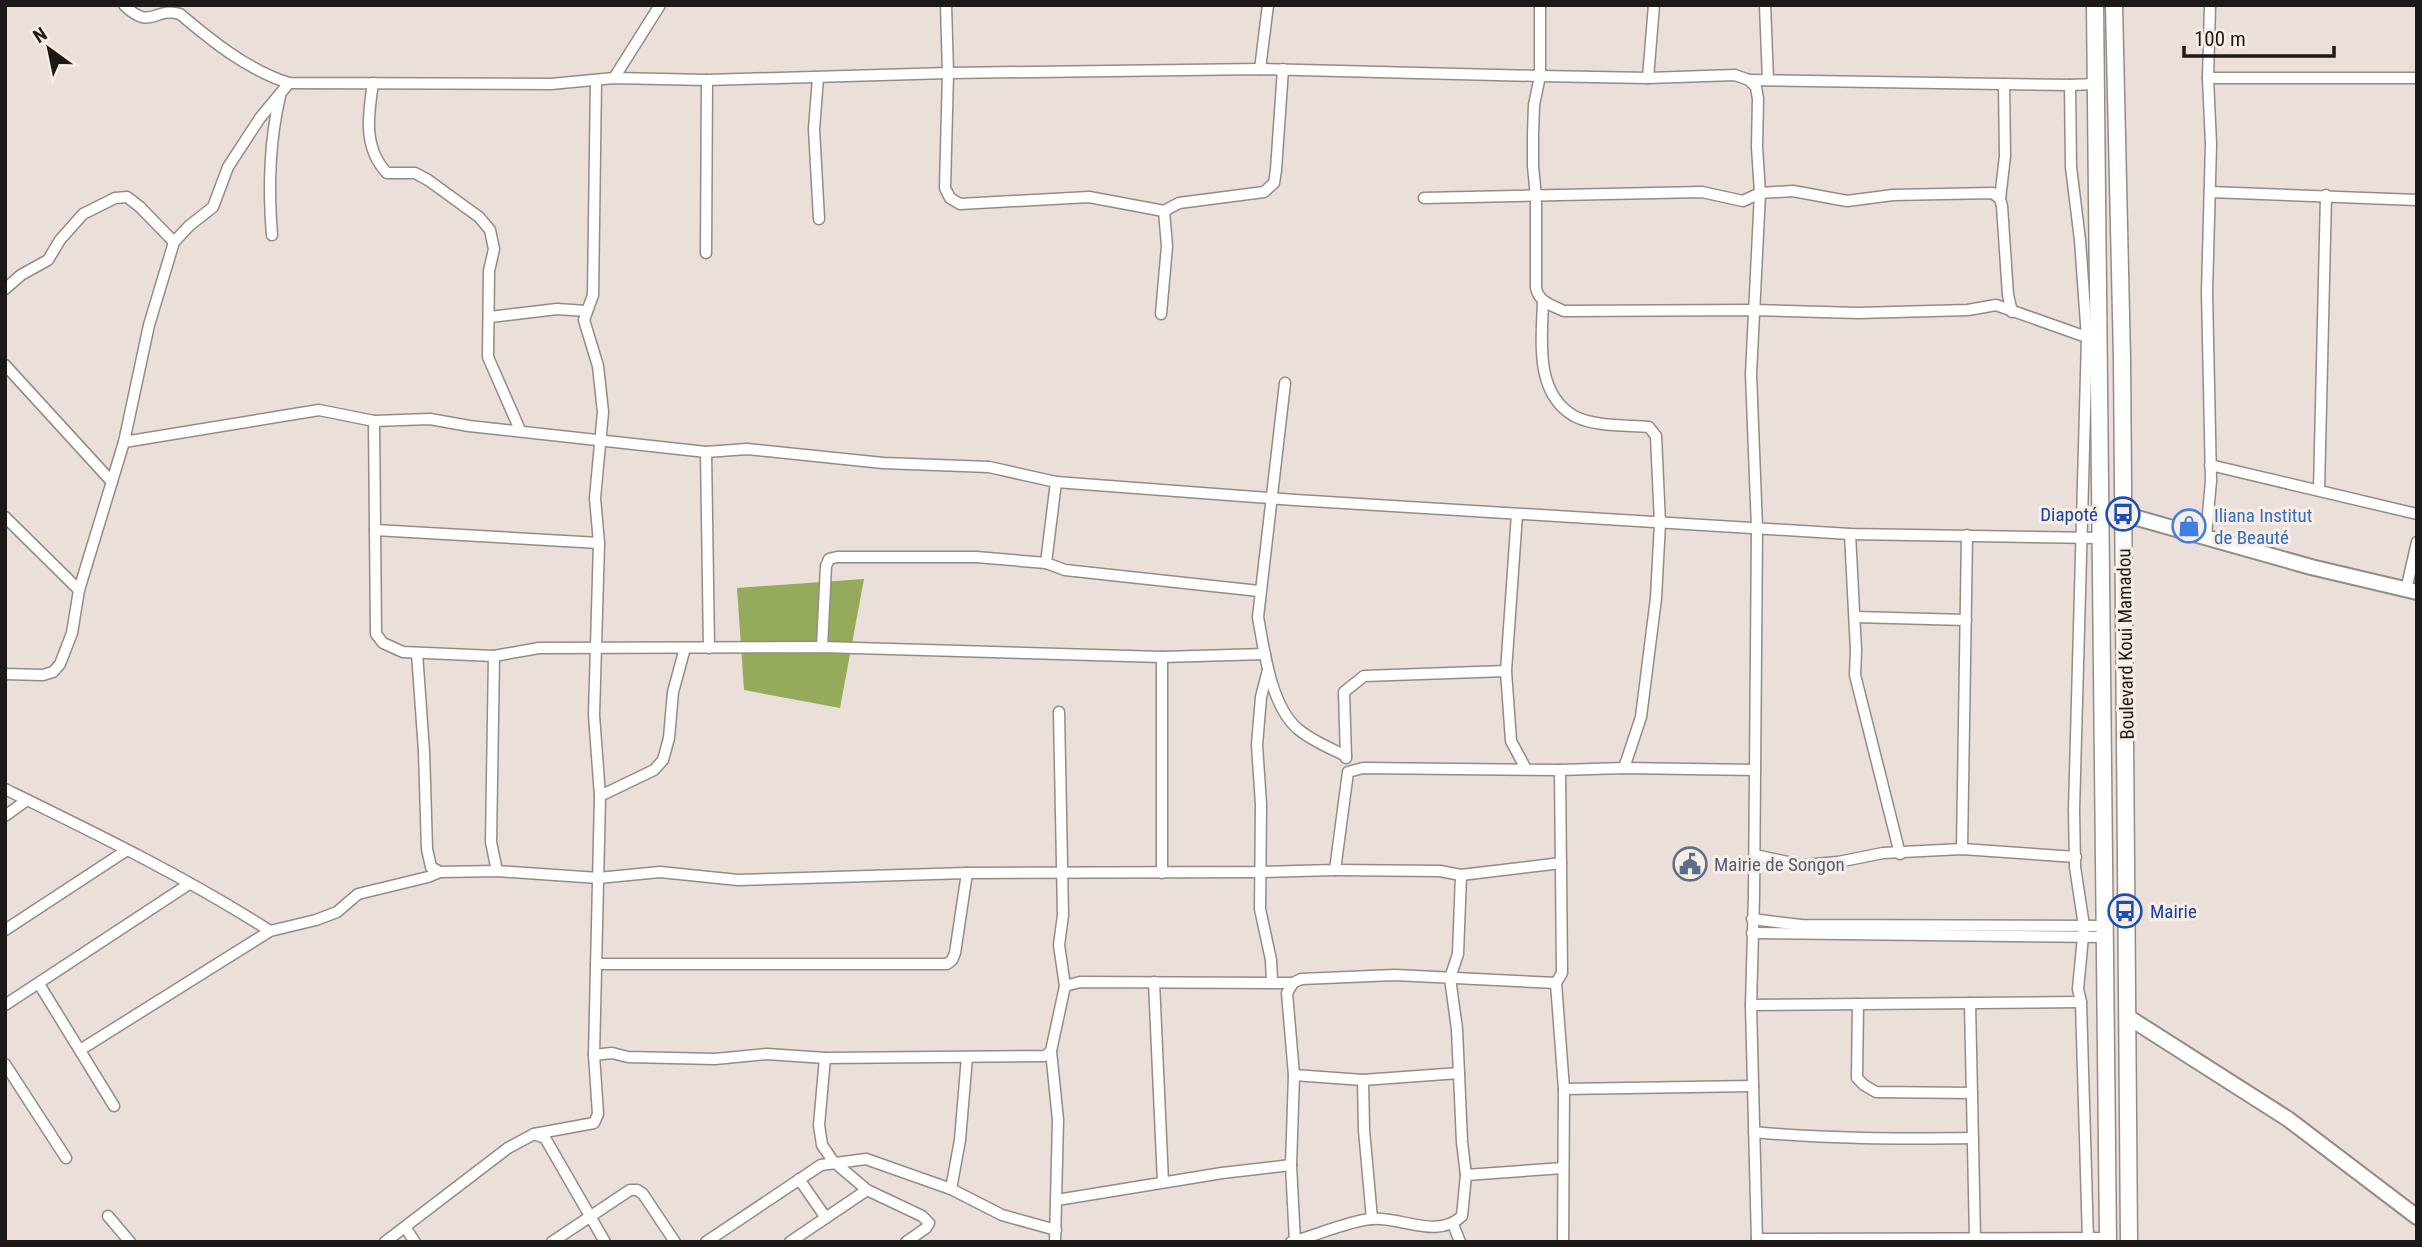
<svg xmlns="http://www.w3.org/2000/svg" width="2422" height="1247" viewBox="0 0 2422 1247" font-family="'Roboto Condensed',sans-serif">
<rect width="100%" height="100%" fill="#ebe0d9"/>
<path fill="#95aa5a" d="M864,579L840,708L744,690L737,588Z"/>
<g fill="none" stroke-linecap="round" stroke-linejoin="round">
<defs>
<g id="street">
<path d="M124,5C152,32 154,6 180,14C213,42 248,70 289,83L551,84L614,78L707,80L948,73L1260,69L1540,76L1648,78L1735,75L1749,80L1756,87L1758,99L1757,147L1760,193L1751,374L1757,528L1754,896L1751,1005L1757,1242"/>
<path d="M946,5L948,73L945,188L950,198L960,204L1089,197L1164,211L1179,203L1264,192L1274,183L1276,170L1283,69"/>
<path d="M1540,5V76L1534,105L1533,134V166L1536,197V288C1539,302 1551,305 1564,311L1753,310L1858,313L1968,310L1996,305L2092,339"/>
<path d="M1765,5L1768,80"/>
<path d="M2210,5L2208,78H2417"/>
<path d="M1260,69L1268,5"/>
<path d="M614,78L660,5"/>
<path d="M818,78L814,129L819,219"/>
<path d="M1648,78L1654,5"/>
<path d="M1749,80L2070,85L2095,84"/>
<path d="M373,83C368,115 363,148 387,173H415L428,180L479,217L490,230L494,249L489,271L488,357L520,430"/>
<path d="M2070,85L2071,167L2080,240L2087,338L2074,810L2075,867L2084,926L2078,989L2081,1002L2088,1240"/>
<path d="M2210,192L2417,200"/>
<path d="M1424,198L1702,192L1743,201L1760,193L1793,191L1847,201L1893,195L1993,193L2000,199L2002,206L2008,295L2012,312"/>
<path d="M2000,199L2005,156L2004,84"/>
<path d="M272,235C268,188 269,143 280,96"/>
<path d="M706,253L707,80"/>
<path d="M5,289L21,275L48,260L60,240L83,214L115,198L127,197L140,207L174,242"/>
<path d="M1543,301C1542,339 1534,393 1574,416C1595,427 1627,425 1649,427L1656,436L1660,523L1656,598L1641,717L1624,768"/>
<path d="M1161,314L1167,246L1164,211"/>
<path d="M490,317L557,309L586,311"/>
<path d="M5,365L112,482"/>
<path d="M1285,383L1258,617C1264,650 1271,707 1298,729C1312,741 1330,748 1346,756"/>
<path d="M374,421L376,634L383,643L403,652L494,656L539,648L822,647L1162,657L1265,654"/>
<path d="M124,442L319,410L374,421L430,419L469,426L706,452L747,449L883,463L989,467L1056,482L1295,500L1850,534L2099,538"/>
<path d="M706,452L709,648"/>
<path d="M2210,465L2417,514"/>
<path d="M2319,490L2326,195"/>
<path d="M1517,514L1506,671L1511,741L1526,769"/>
<path d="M5,517L79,590"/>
<path d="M375,530L599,543"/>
<path d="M1850,534L1856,650L1855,675L1900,854"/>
<path d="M2206,536L2211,481L2207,292L2211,144L2208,78"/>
<path d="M1046,563L1056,482"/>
<path d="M2406,590L2417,542"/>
<path d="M1855,617L1966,620"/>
<path d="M822,647L826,566L829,559L837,557H976L1046,563L1065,570L1259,591"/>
<path d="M417,653L424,751L427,849L431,867L440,872L497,871L598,878L660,872L738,880L967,873L1260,872L1335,870L1348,772L1363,768L1560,770"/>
<path d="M494,656L491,842L497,871"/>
<path d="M1268,670L1261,697L1257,745L1261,804L1260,909L1271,960L1272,982"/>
<path d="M5,674L43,675L53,672L60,664L72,633L79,590L124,442L149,325L174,242L189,226L213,207L228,167L260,118L289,83"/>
<path d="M1059,712L1063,915L1059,945L1065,986"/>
<path d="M1346,758L1344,692L1364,676L1506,671"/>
<path d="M5,789C95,833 186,877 270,931"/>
<path d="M600,796L654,770L663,760L669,738L673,692L685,648"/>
<path d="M5,816L27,800"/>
<path d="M1962,849L1967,535"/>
<path d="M1755,855L1802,865L1838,862L1883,853L1962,849L2076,857"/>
<path d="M1335,870L1440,871L1461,875L1561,863"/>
<path d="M1162,873V657"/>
<path d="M1752,919L1801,925L2106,926"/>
<path d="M5,930L127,850"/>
<path d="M1752,933L2106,937"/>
<path d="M596,964H947L952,960L955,953L967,873"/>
<path d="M1154,982L1163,1182"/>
<path d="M1556,983L1564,1089L1753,1086"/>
<path d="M39,984L114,1106"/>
<path d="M1970,1003L1975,1238"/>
<path d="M1858,1004L1857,1078L1864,1085L1876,1092L1972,1093"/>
<path d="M5,1005L189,884"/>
<path d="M1751,1005L2081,1002"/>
<path d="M80,1050L270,931L316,920L337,912L358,894L428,877L440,872"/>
<path d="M1051,1051L1058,1120L1055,1242"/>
<path d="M594,1055L600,796L594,715L599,543L595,498L603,412L598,366L584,320L593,295L596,80"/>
<path d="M825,1058L819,1125L822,1145L833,1161L867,1190L922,1216L929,1223L926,1228L906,1242"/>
<path d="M5,1064L66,1158"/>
<path d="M1294,1075L1363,1080L1459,1073"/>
<path d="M1363,1080L1364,1130L1372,1219"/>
<path d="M1754,1132C1827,1139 1900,1139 1973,1138"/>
<path d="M534,1134L594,1123L598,1114L594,1055L612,1053L628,1057L715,1059L767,1054L825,1058L1045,1056L1051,1051L1065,986L1080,982L1293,983"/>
<path d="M1466,1175L1563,1168"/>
<path d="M799,1179L826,1218"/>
<path d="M951,1189L960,1140L967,1057"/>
<path d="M1057,1200L1222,1173L1291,1165"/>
<path d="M108,1216L130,1242"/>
<path d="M1453,1224L1460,1242"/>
<path d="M405,1227L415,1242"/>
<path d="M1757,1239L2108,1238"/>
<path d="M385,1242L508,1148L534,1134L545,1138L605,1242"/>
<path d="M552,1242L630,1190H637L643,1194L675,1242"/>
<path d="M706,1242L821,1165L866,1159L951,1189L1002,1215L1056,1230"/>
<path d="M790,1242L867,1190"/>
<path d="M1291,1242C1315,1236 1348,1221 1371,1219C1401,1216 1437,1240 1462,1216L1466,1175L1462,1142L1457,1029L1450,978L1458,954L1461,875"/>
<path d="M1295,1242L1291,1165L1294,1075L1287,993L1293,983L1301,979L1395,975L1556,983L1562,973L1560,770L1624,768L1755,770"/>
<path d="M1563,1242L1564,1089"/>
</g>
<g id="secondary">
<path d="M2123,514L2311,567L2417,592"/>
<path d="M2128,1017L2288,1119L2417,1217"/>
</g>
<g id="primary">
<path d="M2095,5L2108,1242"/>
<path d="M2114,5L2122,359L2129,1242"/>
</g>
</defs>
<use href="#street" stroke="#958b85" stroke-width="13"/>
<use href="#secondary" stroke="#958b85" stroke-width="18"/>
<use href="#primary" stroke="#958b85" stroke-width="19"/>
<use href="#street" stroke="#fff" stroke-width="10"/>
<use href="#secondary" stroke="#fff" stroke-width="14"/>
<use href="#primary" stroke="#fff" stroke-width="16"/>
</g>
<defs>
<symbol id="bus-ring" viewBox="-11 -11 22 22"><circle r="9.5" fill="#f9eee6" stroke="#1a4fb4" stroke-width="1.5"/><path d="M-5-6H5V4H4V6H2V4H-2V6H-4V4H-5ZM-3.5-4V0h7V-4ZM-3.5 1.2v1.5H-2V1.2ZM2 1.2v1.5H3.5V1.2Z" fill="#1a4fb4"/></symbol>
<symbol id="shop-ring" viewBox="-11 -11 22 22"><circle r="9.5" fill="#f9eee6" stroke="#3f7fe0" stroke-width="1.5"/><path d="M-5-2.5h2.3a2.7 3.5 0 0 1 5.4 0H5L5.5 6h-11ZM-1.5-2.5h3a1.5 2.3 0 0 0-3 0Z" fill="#3f7fe0"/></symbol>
<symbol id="civic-ring" viewBox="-11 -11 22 22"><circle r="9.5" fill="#f9eee6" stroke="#5c6f8a" stroke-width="1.5"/><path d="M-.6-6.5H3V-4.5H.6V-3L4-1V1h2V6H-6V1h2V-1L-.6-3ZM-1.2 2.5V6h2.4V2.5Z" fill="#5c6f8a"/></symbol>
</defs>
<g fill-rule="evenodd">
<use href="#bus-ring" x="2104" y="495" width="38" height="38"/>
<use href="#shop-ring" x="2170" y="507" width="38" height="38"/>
<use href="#civic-ring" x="1671" y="845" width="38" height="38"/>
<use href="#bus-ring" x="2106" y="892" width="38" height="38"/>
</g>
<g text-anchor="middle" stroke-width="6" stroke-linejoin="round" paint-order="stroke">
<g font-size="19" fill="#164399" stroke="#f9eee6" text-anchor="end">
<text x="2098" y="521">Diapoté</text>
<text x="2150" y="918" text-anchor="start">Mairie</text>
</g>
<g font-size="19" fill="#366cbe" stroke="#f9eee6" text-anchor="start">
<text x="2214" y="522">Iliana Institut<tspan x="2214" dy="22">de Beauté</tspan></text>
</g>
<g font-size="19" fill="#1d1917" stroke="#f9eee6">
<text transform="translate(2125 644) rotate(-91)" y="7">Boulevard Koui Mamadou</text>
</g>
<g font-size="19" fill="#4e5e75" stroke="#f9eee6" text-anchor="start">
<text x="1714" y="871">Mairie de Songon</text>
</g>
</g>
<rect width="2422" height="1247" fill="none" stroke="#1d1917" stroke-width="14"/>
<g transform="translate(49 49) rotate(327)" stroke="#f9eee6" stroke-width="5" paint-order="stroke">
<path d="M0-5L12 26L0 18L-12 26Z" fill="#1d1917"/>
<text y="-10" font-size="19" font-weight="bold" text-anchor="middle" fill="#1d1917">N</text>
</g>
<path d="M2184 46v10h150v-10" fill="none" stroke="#1d1917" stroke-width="3.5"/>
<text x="2194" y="46" font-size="21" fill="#1d1917" stroke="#f9eee6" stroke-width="5" paint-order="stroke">100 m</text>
</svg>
